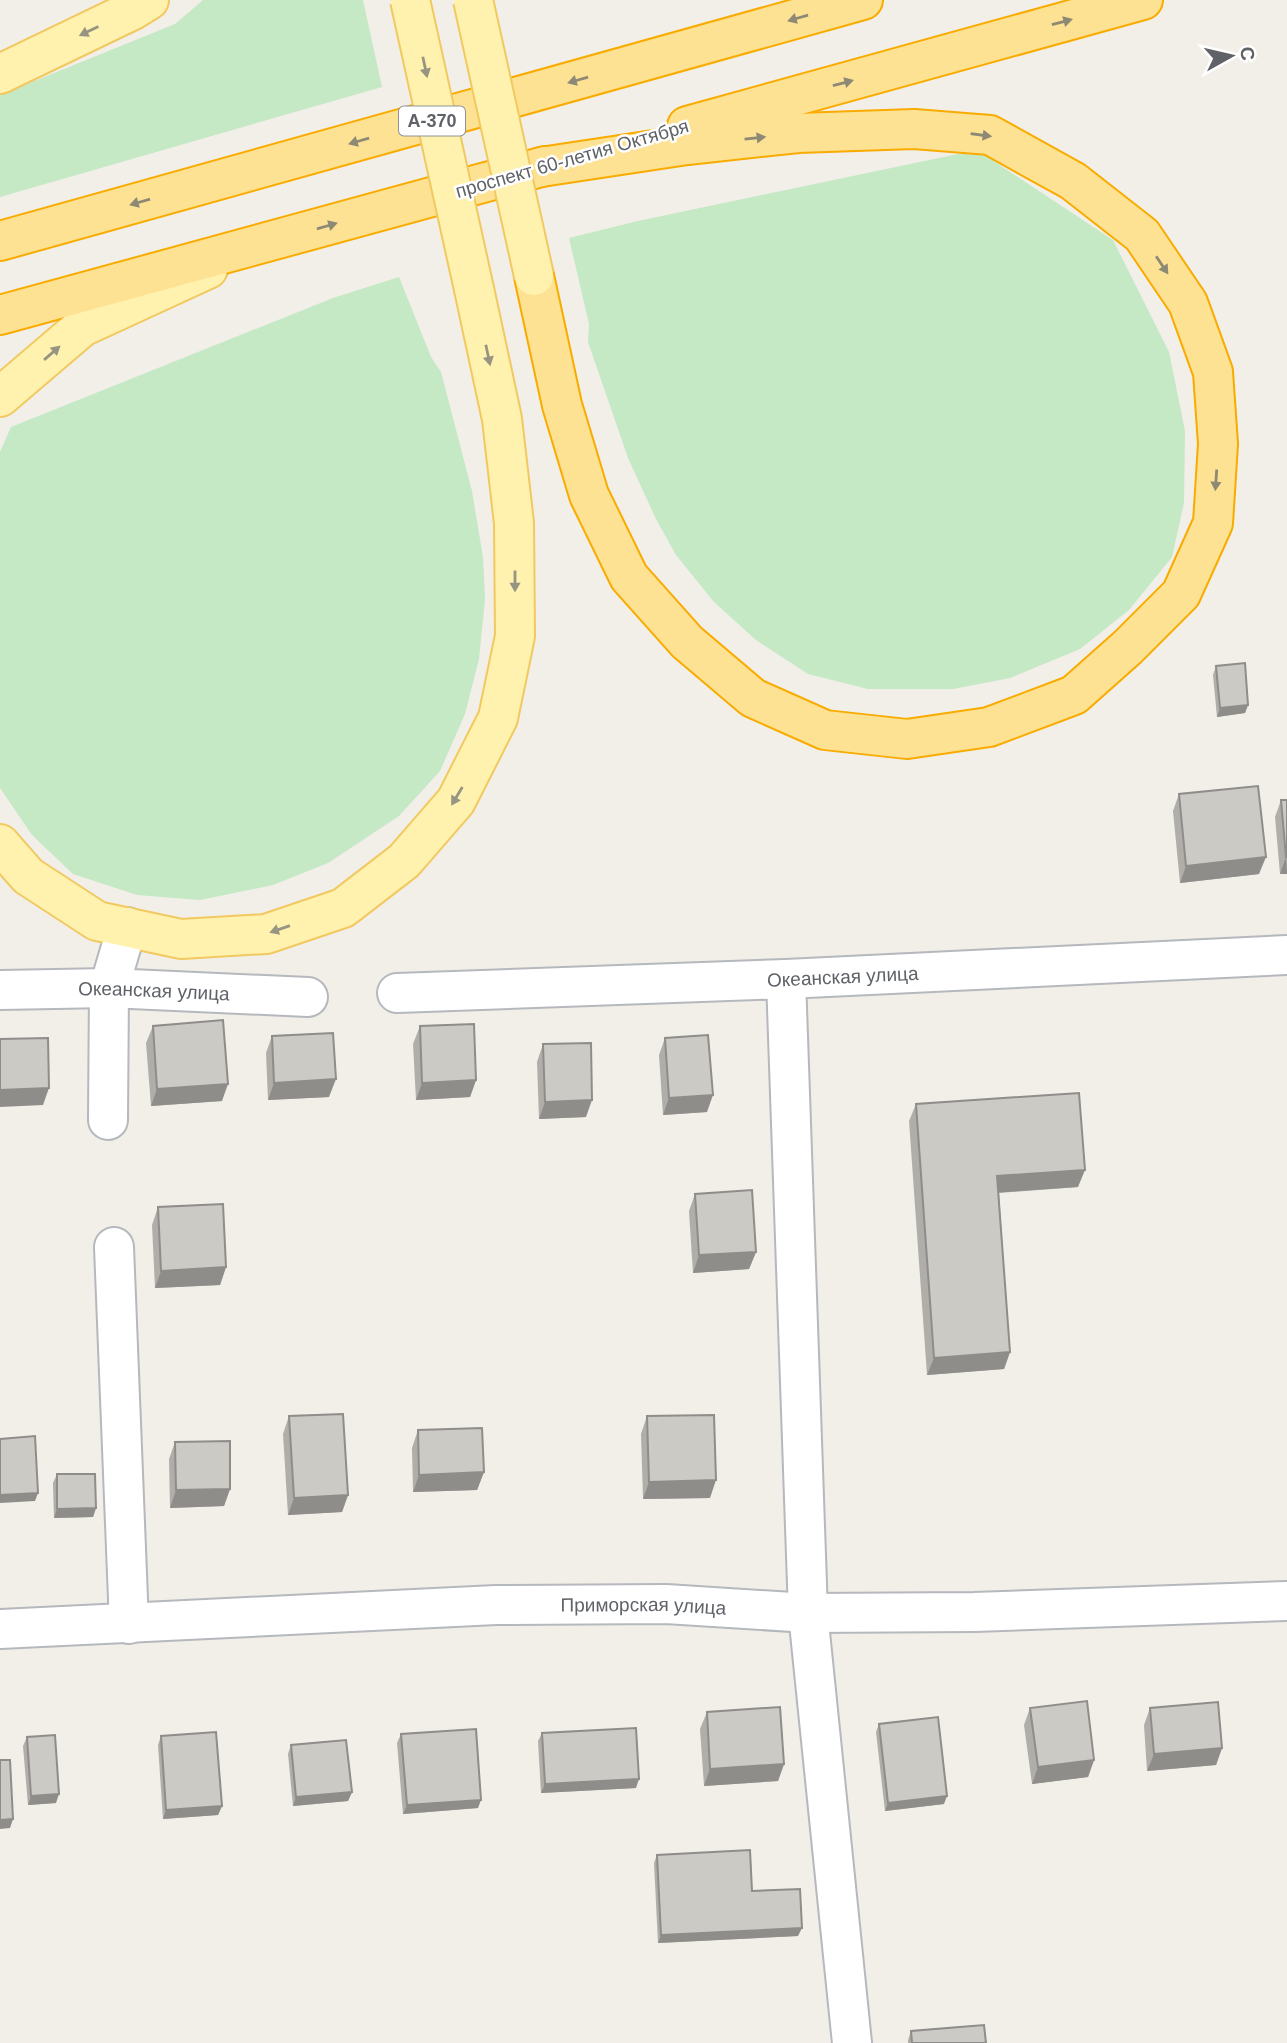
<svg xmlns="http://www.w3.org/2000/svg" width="1287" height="2043" viewBox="0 0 1287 2043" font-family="Arial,sans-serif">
<rect width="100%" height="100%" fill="#f1efe8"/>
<g fill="#c5e8c5">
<path d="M203,0H363L382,87L0,197V95L175,24Z"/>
<path d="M977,150L1113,240L1169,352L1185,431L1184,503L1172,557L1129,610L1080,649L1010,678L953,689H868L808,674L756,640L714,602L676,555L656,519L628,458L588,342L589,324L569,238L638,221Z"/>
<path d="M399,277L431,357L441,372L472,491L483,557L485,599L479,659L465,714L440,771L399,816L328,863L273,885L200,900L137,895L73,874L32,835L0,788V452L11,427L333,298Z"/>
</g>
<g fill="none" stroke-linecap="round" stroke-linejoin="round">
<defs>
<g id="minor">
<path d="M786,979L808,1613L852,2043"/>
<path id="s1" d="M0,990L109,988L308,997"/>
<path id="s2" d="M397,993L786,979L1287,955"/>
<path d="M108,1120L109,988L127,927"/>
<path d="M114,1247L129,1624"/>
<path id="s3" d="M0,1629L496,1605L666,1604L808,1613L974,1612L1287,1601"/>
</g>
<g id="major">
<path d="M0,74L133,10L149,0"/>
<path d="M0,397L82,327L208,269"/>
<path d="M0,844L28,876L97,921L181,939L266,934L343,908L404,861L456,801L498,718L515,636L514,523L502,419L474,289"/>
</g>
<g id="highway">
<path d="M687,126L1143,0"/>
<path d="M0,241L863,0"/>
<path d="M534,276L562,405L589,495L629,577L687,642L753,698L825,730L907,739L989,727L1074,695L1128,647L1181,594L1213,523L1218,444L1213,372L1188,303L1142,235L1073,181L990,135L914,129L798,133L687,145L541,167"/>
<path d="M0,315L545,166"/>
</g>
</defs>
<use href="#minor" stroke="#b5b8bc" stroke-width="42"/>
<use href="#major" stroke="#f2c960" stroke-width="42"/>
<use href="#highway" stroke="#f9ab00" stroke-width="42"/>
<use href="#minor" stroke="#fff" stroke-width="38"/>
<use href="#major" stroke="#fff2af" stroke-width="38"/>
<use href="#highway" stroke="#fde293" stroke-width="38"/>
<defs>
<g id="major-bridge">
<path d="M410,0L474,289"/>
<path d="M473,0L534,276"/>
</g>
</defs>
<use href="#major-bridge" stroke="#f2c960" stroke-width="42" stroke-linecap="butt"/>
<use href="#major-bridge" stroke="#fff2af" stroke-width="38"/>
</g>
<g fill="#afaea9">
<path d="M1216,666L1248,705L1245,713L1217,717L1213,675Z"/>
<path d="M1179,794L1259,874L1180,883L1173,811Z"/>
<path d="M1281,800H1287V874H1280L1275,817Z"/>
<path d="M153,1026L222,1101L151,1106L146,1043Z"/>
<path d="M420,1026L476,1080L470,1097L416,1100L413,1044Z"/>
<path d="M272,1036L329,1097L268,1100L266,1053Z"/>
<path d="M665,1038L707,1112L663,1115L659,1055Z"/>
<path d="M543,1044L586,1117L539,1119L537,1062Z"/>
<path d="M916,1104L1078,1187L999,1193L1010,1352L1004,1369L927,1375L909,1121Z"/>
<path d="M695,1194L756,1252L749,1269L693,1273L689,1211Z"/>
<path d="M158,1207L226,1267L220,1285L155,1288L152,1225Z"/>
<path d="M289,1416L348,1495L342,1512L288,1515L283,1434Z"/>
<path d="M647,1416L710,1498L643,1499L641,1434Z"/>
<path d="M418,1430L484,1472L477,1490L413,1492L412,1448Z"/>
<path d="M175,1442L230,1489L224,1506L170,1508L169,1459Z"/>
<path d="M57,1474L96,1508L93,1517L54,1518L53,1483Z"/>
<path d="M1030,1708L1094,1760L1088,1777L1032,1784L1024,1725Z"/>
<path d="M1150,1708L1222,1748L1216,1765L1147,1771L1144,1725Z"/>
<path d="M707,1712L784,1764L778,1781L704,1786L700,1729Z"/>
<path d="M879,1724L944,1804L885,1811L876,1732Z"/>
<path d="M542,1733L636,1788L541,1793L538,1741Z"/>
<path d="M401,1734L478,1808L403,1814L397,1743Z"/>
<path d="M161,1736L222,1806L218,1815L163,1819L158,1745Z"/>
<path d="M27,1737L56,1803L28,1805L23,1746Z"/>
<path d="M291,1745L352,1792L348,1801L293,1806L288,1754Z"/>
<path d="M657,1855L752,1891L798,1936L658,1943L654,1863Z"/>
<path d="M911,2031L986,2043H908V2040Z"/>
</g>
<g fill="#8f8d8a">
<path d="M1248,705L1245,713L1217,717L1220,708Z"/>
<path d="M1266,857L1259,874L1180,883L1186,866Z"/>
<path d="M1286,857L1287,874H1280Z"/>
<path d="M336,1079L329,1097L268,1100L274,1083Z"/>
<path d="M476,1080L470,1097L416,1100L422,1083Z"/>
<path d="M228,1084L222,1101L151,1106L157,1089Z"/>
<path d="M49,1088L43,1105L0,1107V1090Z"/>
<path d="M713,1095L707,1112L663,1115L669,1098Z"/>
<path d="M592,1100L586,1117L539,1119L545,1102Z"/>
<path d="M1085,1170L1078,1187L991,1193L997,1176Z"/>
<path d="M756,1252L749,1269L693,1273L699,1255Z"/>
<path d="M226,1267L220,1285L155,1288L161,1271Z"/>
<path d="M1010,1352L1004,1369L927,1375L934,1358Z"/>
<path d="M484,1472L477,1490L413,1492L419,1475Z"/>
<path d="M716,1480L710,1498L643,1499L649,1482Z"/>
<path d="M230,1489L224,1506L170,1508L176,1490Z"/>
<path d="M38,1493L35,1501L0,1503V1495Z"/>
<path d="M348,1495L342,1512L288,1515L294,1498Z"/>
<path d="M96,1508L93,1517L54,1518L57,1509Z"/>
<path d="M1222,1748L1216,1765L1147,1771L1154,1754Z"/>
<path d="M1094,1760L1088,1777L1032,1784L1038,1767Z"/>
<path d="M784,1764L778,1781L704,1786L710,1769Z"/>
<path d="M639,1779L636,1788L541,1793L545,1784Z"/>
<path d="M352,1792L348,1801L293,1806L296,1797Z"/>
<path d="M59,1794L56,1803L28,1805L31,1796Z"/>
<path d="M947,1796L944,1804L885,1811L888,1803Z"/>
<path d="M481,1800L478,1808L403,1814L407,1805Z"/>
<path d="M222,1806L218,1815L163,1819L166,1810Z"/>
<path d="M13,1819L10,1828L0,1829V1820Z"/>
<path d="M802,1928L798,1936L658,1943L661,1935Z"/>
</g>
<g fill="#cccac5" stroke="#8f8d8a" stroke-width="2">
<path d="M1245,663L1248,705L1220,708L1216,666Z"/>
<path d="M1258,786L1266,857L1186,866L1179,794Z"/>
<path d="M1281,800H1287V857H1286Z"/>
<path d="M223,1020L228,1084L157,1089L153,1026Z"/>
<path d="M474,1024L476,1080L422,1083L420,1026Z"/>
<path d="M333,1033L336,1079L274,1083L272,1036Z"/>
<path d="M708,1035L713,1095L669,1098L665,1038Z"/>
<path d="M48,1038L49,1088L0,1090V1039Z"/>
<path d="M591,1043L592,1100L545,1102L543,1044Z"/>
<path d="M1079,1093L1085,1170L997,1176L1010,1352L934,1358L916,1104Z"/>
<path d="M752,1190L756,1252L699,1255L695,1194Z"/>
<path d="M223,1204L226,1267L161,1271L158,1207Z"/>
<path d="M343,1414L348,1495L294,1498L289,1416Z"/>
<path d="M714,1415L716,1480L649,1482L647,1416Z"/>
<path d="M482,1428L484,1472L419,1475L418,1430Z"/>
<path d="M35,1436L38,1493L0,1495V1439Z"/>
<path d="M230,1441V1489L176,1490L175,1442Z"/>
<path d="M57,1474H95L96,1508L57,1509Z"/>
<path d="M1087,1701L1094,1760L1038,1767L1030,1708Z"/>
<path d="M1218,1702L1222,1748L1154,1754L1150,1708Z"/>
<path d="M780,1707L784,1764L710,1769L707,1712Z"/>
<path d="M938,1717L947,1796L888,1803L879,1724Z"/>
<path d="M636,1728L639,1779L545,1784L542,1733Z"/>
<path d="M476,1729L481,1800L407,1805L401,1734Z"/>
<path d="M216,1732L222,1806L166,1810L161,1736Z"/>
<path d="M55,1735L59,1794L31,1796L27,1737Z"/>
<path d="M346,1740L352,1792L296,1797L291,1745Z"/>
<path d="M0,1760H10L13,1819L0,1820Z"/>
<path d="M750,1850L752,1891L800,1889L802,1928L661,1935L657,1855Z"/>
<path d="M984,2025L986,2043H912L911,2031Z"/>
</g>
<defs><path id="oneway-solid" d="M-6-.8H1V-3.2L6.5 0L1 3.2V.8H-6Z" transform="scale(1.75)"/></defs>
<g fill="#8e8975">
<use href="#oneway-solid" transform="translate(798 18) rotate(164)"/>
<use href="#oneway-solid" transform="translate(1062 22) rotate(-15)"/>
<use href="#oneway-solid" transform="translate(578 80) rotate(164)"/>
<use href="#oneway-solid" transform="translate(843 83) rotate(-15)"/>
<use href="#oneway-solid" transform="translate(981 135) rotate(8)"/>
<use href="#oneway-solid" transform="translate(755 138) rotate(-6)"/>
<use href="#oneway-solid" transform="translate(359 141) rotate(164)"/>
<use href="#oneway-solid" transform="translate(140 202) rotate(164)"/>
<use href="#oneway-solid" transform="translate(327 226) rotate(-16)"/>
<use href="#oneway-solid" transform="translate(1162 265) rotate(56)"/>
<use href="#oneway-solid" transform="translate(1216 480) rotate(94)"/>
</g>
<g fill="#979581">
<use href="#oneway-solid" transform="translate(89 31) rotate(154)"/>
<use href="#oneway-solid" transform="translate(425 67) rotate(78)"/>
<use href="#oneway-solid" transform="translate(52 353) rotate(-41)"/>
<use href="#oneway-solid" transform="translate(488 355) rotate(78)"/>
<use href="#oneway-solid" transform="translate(515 581) rotate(90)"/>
<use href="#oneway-solid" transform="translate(457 796) rotate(121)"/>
<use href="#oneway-solid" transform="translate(280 929) rotate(161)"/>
</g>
<g text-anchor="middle" stroke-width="5" stroke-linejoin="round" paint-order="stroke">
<rect fill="#fff" stroke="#8f9295" stroke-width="2" x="399" y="106.5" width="66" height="29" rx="5"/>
<g font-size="18" font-weight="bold" fill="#5f6368">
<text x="432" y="127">А-370</text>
</g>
<g font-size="19" fill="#5f6368" stroke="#fff">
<text transform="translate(572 158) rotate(-16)" y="7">проспект 60-летия Октября</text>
<text dy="7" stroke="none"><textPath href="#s2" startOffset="446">Океанская улица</textPath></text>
<text dy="7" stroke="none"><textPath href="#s1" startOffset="154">Океанская улица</textPath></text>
<text dy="7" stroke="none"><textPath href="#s3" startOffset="644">Приморская улица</textPath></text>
</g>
</g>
<g transform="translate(1231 56) rotate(82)" stroke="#ffffff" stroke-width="5" paint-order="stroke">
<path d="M0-5L12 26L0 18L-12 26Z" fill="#5f6368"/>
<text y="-10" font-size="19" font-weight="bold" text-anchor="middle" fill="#5f6368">С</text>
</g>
</svg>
